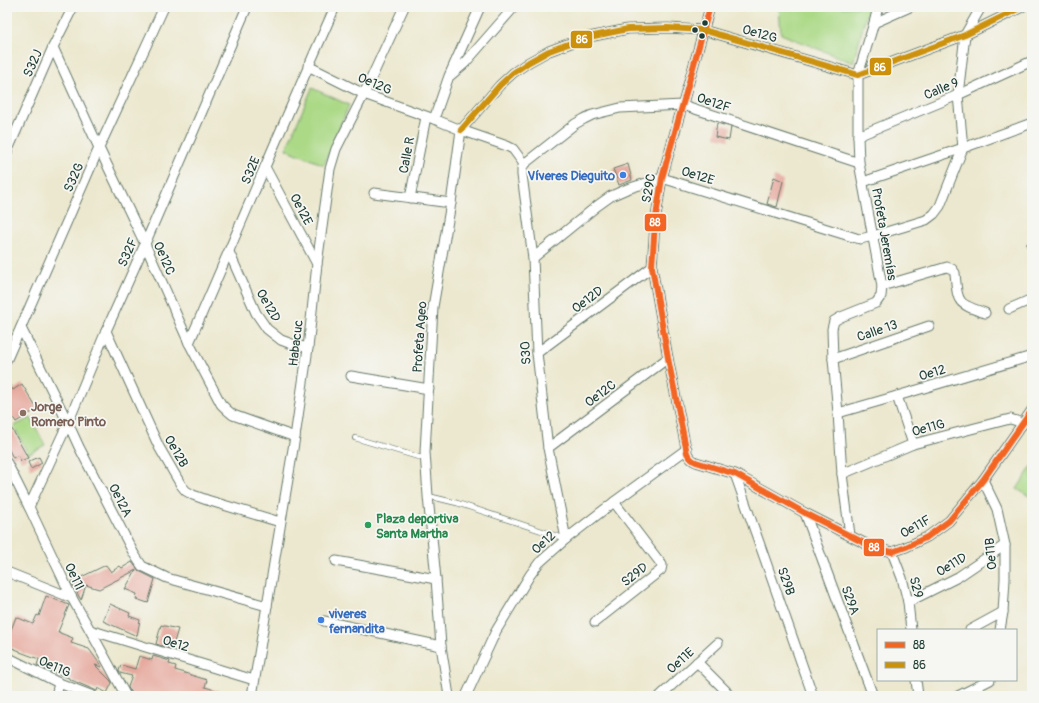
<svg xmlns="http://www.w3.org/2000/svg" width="1039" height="703" viewBox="0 0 1039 703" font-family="Pangolin,sans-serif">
<rect width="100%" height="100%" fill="#f6f6f2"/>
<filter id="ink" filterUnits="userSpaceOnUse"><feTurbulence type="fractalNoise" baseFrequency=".025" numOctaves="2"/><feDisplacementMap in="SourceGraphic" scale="8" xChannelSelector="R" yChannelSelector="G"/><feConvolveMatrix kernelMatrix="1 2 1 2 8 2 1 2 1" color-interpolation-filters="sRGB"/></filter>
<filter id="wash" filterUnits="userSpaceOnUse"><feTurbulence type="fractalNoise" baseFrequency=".012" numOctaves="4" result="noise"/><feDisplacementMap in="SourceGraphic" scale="16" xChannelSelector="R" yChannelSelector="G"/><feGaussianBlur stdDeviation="0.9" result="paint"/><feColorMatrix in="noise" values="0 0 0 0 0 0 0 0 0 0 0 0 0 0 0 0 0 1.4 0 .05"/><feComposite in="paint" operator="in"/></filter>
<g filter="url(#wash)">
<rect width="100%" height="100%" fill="#ece8cf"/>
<g fill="#abd986" stroke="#658b5d">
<path d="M779,7H864L868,9L853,63L781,34Z"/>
<path d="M312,88L349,105L324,165L286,149Z"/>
<path d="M31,418L45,445L28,454L14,426Z"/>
<path d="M1032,466V498L1017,489Z"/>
</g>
<g id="blocks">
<g fill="#e6a99e">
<path d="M717,123L731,127L729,140L715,137Z"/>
<path d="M628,164L632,180L619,185L613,169Z"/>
<path d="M774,177L783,181L777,207L767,204Z"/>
<path d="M7,380L13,390L22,384L37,409L16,422L9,411L12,409L7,400Z"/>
<path d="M12,429L28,458L21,461L18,455L13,458L7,446V431Z"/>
<path d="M39,457L42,463L31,469L28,462Z"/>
<path d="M132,562L139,571L155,579L148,603L136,599L137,594L125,589L136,570L99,589L86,585L81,600L71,582L106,565L111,572L120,566L122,568Z"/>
<path d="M46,596L69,605L58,632H60V633L73,638L71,643L89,649L102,667L95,665L111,681L112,683L107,693L98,688L97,691L69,679V678L49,671L37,665L39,659L20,652V651L7,646V640L16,617L33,624L37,615L39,616Z"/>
<path d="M110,604L130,613L129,616L140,620L137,636L103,621Z"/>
<path d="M161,625L178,629L172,649L156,644Z"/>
<path d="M139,656L152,660L153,656L170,661L169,664L176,666L175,670L207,680L205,687L228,694V696H132L128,687L132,676L120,673L119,671L121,665L135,669Z"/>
</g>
</g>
</g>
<g filter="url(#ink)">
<use href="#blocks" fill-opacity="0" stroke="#67796a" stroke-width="1"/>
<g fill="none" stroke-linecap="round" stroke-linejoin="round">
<defs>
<g id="lane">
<path d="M1029,245L1032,244"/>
<path d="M355,438L425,459"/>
<path d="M428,496L457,503L566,539"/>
</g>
<g id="street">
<path d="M710,7L662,178L655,223L652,267L668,358L687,453C689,457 691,460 696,462L735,474L805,513L872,547L892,552L906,547L927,537L949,521L983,480L1032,410"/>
<path d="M874,23L910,7"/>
<path d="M53,47L99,148L145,244L189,343L221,404L227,410L233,415L295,437"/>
<path d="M308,66L364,94L434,119L461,130L507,146L513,149L524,164"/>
<path d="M451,75L465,63L514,7"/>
<path d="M434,119L449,76L480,7"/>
<path d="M461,130L500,85L513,73L529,62L549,51L568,44L589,37L628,29L668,28L703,30L858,75L965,35L1022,7"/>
<path d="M858,136L958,95L1032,61"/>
<path d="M7,152L53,47L73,7"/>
<path d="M265,167L317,264"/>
<path d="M863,182L963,148L1032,123"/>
<path d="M374,193L451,203"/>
<path d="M410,198L426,117"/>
<path d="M229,252L256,313L267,329L281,340L289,343L308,348"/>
<path d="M533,258L597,206L611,196L627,189L662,178L856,238L860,239L873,236L926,220L934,214L940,206L963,148L958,95L965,35L981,7"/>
<path d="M882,286L947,267L952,269L955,273C958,303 956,303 985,313"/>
<path d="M1009,309L1032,299"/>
<path d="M21,328L68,423L79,447L134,554L142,566L167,578L267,606"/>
<path d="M106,331L159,447L181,485L186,491L193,495L207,500L280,522"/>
<path d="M189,343C238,231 285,118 335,7"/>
<path d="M537,353L652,267"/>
<path d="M7,359L99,148L164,7"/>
<path d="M833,359L929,326"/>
<path d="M351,376L429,389"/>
<path d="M897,396L913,444"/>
<path d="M838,413L897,396L1032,356"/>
<path d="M548,448L668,358"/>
<path d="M7,463L29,507L72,598L90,630L126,696"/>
<path d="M735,474L813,696"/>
<path d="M842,474L913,444L1010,419L1017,421L1022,425"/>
<path d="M983,480L997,509L1005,545V579L1003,612L1000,630"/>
<path d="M29,507L68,423L106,331L145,244L247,7"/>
<path d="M805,513L873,696"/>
<path d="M850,535L842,474L838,413L833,359L832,329L834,321L841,317L876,303L881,296L882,286L859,163L858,136V75L874,23L878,7"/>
<path d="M566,539L548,448L537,353L533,258L522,175V169L524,164L575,124L584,119L592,115L620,108L683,105L859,163"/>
<path d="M892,552L902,578L908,602L911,630"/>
<path d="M336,561L436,579"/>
<path d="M7,572L72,598"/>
<path d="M908,602L958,577L1005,545"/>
<path d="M324,621L441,646"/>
<path d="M595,622L661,570L662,565L614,502"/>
<path d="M90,630L254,680"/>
<path d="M970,630L1003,612"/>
<path d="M7,657L59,683L93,696"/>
<path d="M697,662L726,691L729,696"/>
<path d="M916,680L918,696"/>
<path d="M56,696L59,683"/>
<path d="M252,696L295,437L308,348L317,264L330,169L336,149L364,94L404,7"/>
<path d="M449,696L441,646L436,579L428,496L425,452L433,307L451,203L461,130"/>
<path d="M466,696L496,631L530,575L539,563L566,539L614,502L687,449"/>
<path d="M660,696L718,643"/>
<path d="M958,696L990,680"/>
</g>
</defs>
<use href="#lane" stroke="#67796a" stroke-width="6"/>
<use href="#street" stroke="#67796a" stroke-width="11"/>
<use href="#lane" stroke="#fff" stroke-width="4.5"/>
<use href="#street" stroke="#fff" stroke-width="9"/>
<defs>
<path id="bus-1" d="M710,7L662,178L655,223L652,267L668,358L687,453C689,457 691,460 696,462L735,474L805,513L872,547L892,552L906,547L927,537L949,521L983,480L1032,410"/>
<path id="bus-2" d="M461,130L500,85L513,73L529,62L549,51L568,44L589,37L628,29L668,28L703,30L858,75L965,35L1022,7"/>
</defs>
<use href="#bus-1" stroke="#f6f6f2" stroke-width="9"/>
<use href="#bus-2" stroke="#f6f6f2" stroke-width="9"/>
<use href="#bus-1" stroke="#f26522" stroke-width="6"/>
<use href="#bus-2" stroke="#cc910a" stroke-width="6"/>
</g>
</g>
<g fill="#1f3d34" stroke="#f6f6f2" stroke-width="1.5">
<circle cx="705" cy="23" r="3.5"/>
<circle cx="695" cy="30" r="3.5"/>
<circle cx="702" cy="36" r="3.5"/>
</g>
<g fill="#3f7fe0" stroke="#f6f6f2" stroke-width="1.5">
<circle cx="623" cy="175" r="4"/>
<circle cx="321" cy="620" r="4"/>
</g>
<circle fill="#8d6e63" stroke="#f6f6f2" stroke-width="1.5" cx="23" cy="413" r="4"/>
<circle fill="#2e9e5b" stroke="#f6f6f2" stroke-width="1.5" cx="368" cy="525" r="4"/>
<g text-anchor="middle" stroke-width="3.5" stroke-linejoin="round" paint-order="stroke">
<g font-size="13" fill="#1f3d34" stroke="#f6f6f2">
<text transform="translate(760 33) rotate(16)" y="5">Oe12G</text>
<text transform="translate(32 63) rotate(-66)" y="5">S32J</text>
<text transform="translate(375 83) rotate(23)" y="5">Oe12G</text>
<text transform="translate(941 88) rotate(-23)" y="5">Calle 9</text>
<text transform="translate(714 102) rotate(18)" y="5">Oe12F</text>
<text transform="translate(406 155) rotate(-79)" y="5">Calle R</text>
<text transform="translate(250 170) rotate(-67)" y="5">S32E</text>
<text transform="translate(698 175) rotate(17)" y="5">Oe12E</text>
<text transform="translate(73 177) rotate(-66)" y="5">S32G</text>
<text transform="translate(648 188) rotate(-80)" y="5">S29C</text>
<text transform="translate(302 209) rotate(62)" y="5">Oe12E</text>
<text transform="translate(885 234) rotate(80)" y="5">Profeta Jeremías</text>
<text transform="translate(127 252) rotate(-66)" y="5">S32F</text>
<text transform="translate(165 258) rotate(66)" y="5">Oe12C</text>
<text transform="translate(587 299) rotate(-37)" y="5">Oe12D</text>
<text transform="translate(269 305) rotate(60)" y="5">Oe12D</text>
<text transform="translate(877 330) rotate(-19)" y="5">Calle 13</text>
<text transform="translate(419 337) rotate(-86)" y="5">Profeta Ageo</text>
<text transform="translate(295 343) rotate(-83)" y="5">Habacuc</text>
<text transform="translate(525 353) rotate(-94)" y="5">S30</text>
<text transform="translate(932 372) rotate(-17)" y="5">Oe12</text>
<text transform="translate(600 393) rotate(-37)" y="5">Oe12C</text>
<text transform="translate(928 427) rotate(-15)" y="5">Oe11G</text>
<text transform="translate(177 451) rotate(60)" y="5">Oe12B</text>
<text transform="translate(121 500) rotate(63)" y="5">Oe12A</text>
<text transform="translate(915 526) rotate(-29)" y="5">Oe11F</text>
<text transform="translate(543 542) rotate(-43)" y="5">Oe12</text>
<text transform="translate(990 554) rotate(-95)" y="5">Oe11B</text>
<text transform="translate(951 564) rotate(-31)" y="5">Oe11D</text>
<text transform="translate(634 574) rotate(-38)" y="5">S29D</text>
<text transform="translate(75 576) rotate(65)" y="5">Oe11l</text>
<text transform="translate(787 581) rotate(71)" y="5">S29B</text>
<text transform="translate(917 587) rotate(75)" y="5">S29</text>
<text transform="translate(851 600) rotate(70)" y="5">S29A</text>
<text transform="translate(176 643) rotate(17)" y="5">Oe12</text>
<text transform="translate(680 660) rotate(-42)" y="5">Oe11E</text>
<text transform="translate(55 666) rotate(24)" y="5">Oe11G</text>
</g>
<g font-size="13" font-weight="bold" fill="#366cbe" stroke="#f6f6f2" text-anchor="end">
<text x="615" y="180">Víveres Dieguito</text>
<text x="329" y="618" text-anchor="start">viveres<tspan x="329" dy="15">fernandita</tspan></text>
</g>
<g font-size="13" font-weight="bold" fill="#785e54" stroke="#f6f6f2" text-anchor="start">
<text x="31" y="411">Jorge<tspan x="31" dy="15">Romero Pinto</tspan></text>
</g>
<g font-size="13" font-weight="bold" fill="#27864d" stroke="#f6f6f2" text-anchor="start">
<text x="376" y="523">Plaza deportiva<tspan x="376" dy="15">Santa Martha</tspan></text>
</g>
</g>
<g stroke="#f6f6f2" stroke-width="1.5">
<rect x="570" y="30" width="23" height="19" rx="4" fill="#cc910a"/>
<rect x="869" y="57" width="23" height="19" rx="4" fill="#cc910a"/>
<rect x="644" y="213" width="23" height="19" rx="4" fill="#f26522"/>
<rect x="863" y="538" width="22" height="19" rx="4" fill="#f26522"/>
</g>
<g font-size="11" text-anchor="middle" font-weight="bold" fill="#fff">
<text x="582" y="43">86</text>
<text x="880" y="71">86</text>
<text x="655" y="226">88</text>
<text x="874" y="551">88</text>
</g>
<rect width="1039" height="703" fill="none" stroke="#f6f6f2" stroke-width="24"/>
<rect x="877" y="629" width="140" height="52" fill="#f6f6f2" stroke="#a0aca6"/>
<rect x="885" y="642" width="20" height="6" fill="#f26522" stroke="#a0aca6"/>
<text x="913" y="649" font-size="12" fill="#1f3d34">88</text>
<rect x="885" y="662" width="20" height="6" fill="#cc910a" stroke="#a0aca6"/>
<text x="913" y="669" font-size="12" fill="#1f3d34">86</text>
</svg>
